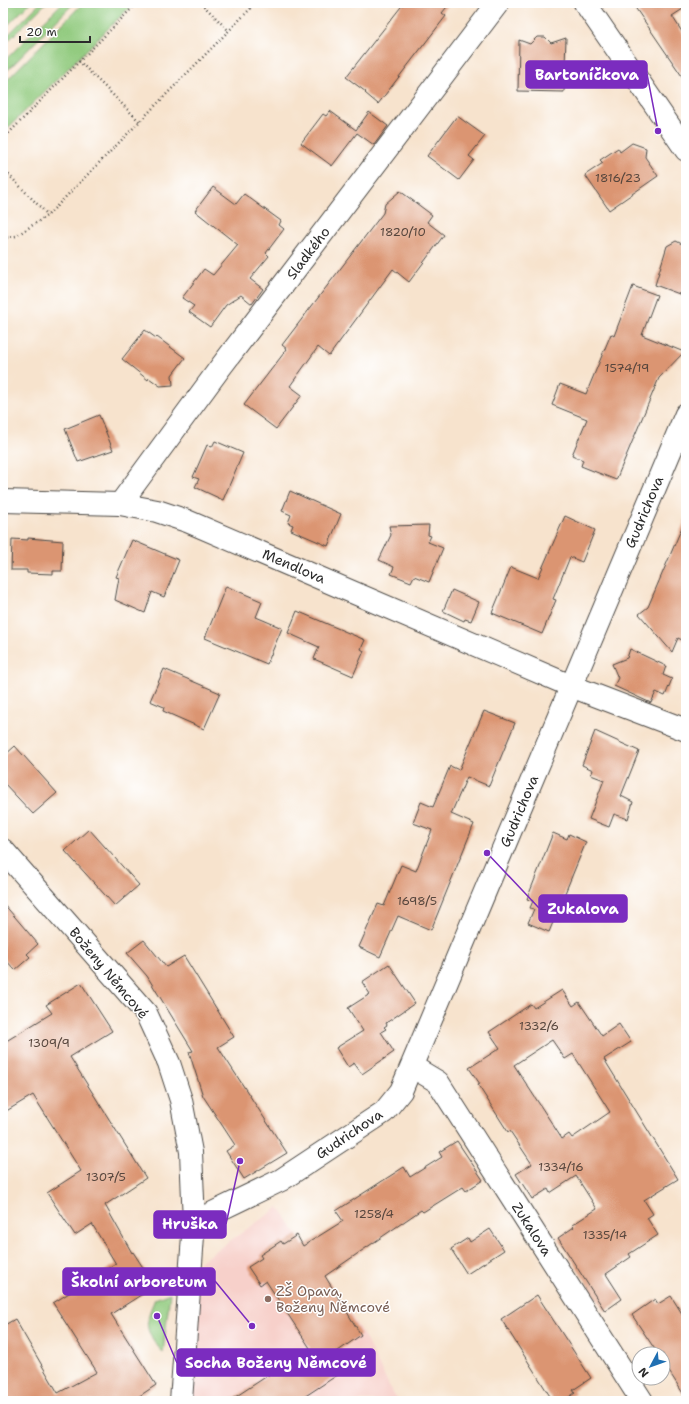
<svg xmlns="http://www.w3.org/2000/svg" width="689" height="1404" viewBox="0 0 689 1404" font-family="'Shantell Sans',sans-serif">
<rect width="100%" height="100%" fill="#fff"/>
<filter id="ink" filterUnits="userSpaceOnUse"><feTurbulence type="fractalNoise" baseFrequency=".025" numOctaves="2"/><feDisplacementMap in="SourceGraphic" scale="8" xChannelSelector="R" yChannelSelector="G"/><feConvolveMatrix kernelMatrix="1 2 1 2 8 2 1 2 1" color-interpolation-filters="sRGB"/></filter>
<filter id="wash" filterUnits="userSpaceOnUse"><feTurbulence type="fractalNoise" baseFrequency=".012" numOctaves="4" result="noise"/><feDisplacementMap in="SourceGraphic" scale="16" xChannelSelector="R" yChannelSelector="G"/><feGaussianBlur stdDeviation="0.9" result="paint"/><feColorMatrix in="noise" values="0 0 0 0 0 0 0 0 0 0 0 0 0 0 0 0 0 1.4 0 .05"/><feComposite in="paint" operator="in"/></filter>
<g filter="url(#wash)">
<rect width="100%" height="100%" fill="#f7e3cd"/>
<path fill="#f7d0ca" d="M279,1207L363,1334L397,1401H188L198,1263Z"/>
<g fill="#92cb7f" stroke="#5e7b55">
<path d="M3,3H30L3,30Z"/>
<path d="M40,3H46L3,46V40Z"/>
<path d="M62,3H74L3,75V62Z"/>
<path d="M83,3H134L3,133V84Z"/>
<path d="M170,1293L163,1353C145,1330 143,1326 155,1299Z"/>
</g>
<g id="blocks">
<g fill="#db9572" fill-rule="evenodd">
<path d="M404,3H450L442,13L446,16L378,104L365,93L366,92L346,77Z"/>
<path d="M632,3H686V7L672,16L686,38V82Z"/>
<path d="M537,37H545L551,43L566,38L564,92L518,91L519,40L530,44Z"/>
<path d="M330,111L356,130L369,112L388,126L374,145L357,133L332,166L301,143L323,114L326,116Z"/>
<path d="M457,116L485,136L469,156L474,160L459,180L427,156Z"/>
<path d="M632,143L646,148L645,157L658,176L609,210L585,175L603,163L600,160L618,148L620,152Z"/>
<path d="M213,187L236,204L244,194L281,221L279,225L284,229L266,253L269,256L250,279L263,289L252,304L241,295L226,305L210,327L189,312L194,306L182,298L204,269L213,275L238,245L195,211Z"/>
<path d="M400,191L432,215L427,222L444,235L409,282L393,269L329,356L318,347L290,386L302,395L276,429L244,405L287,349L282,345L383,213L385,204Z"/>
<path d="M676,241L686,246V285L682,295L655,285L667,246Z"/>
<path d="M633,286L657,295L642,335L684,352L659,378L616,480L581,466L583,460L572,455L587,419L552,405L560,384L586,394L611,334L614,336Z"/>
<path d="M145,330L156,338L157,337L185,358L172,375L173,385L160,386L149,378L148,380L122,359Z"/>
<path d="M99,415L113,450L78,462L65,429Z"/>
<path d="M215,441L243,453L223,500L195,487L199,479L193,477L207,445L212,447Z"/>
<path d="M290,491L341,514L328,546L291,530L293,525L288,523L291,515L282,511Z"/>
<path d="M565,516L595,530L582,562L570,557L553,599L556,600L542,634L492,613L511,567L538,578Z"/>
<path d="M686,518V642L678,638L672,652L639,614L648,607Z"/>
<path d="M429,525L428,535L431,536L428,542L443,548L429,582L414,576L411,582L391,574L394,567L379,560L391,535L389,526Z"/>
<path d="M28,538L63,541L62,571H53V574L27,573V570H11L12,539L28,540Z"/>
<path d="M132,540L179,560L164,597L152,592L145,613L115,600L119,578L116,577Z"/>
<path d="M226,586L261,601L262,602L256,617L282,628L267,664L205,638Z"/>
<path d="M452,590L479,602L471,621L465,619L464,621L443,611Z"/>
<path d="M297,611L365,640L361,649L364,651L353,676L314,659L319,647L288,633Z"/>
<path d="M630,649L666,666L663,675L672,679L665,696L656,692L651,703L614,686L618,678L612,664L627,658Z"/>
<path d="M164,669L220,693L204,729L163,711L164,707L150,701Z"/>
<path d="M484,711L515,723L489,786L467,777L451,814L474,824L431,930L398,916L380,957L359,947L378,904L384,906L401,865L416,871L432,830L413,823L421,802L433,807L450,766L459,770Z"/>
<path d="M595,731L639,751L621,796L633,802L628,819L614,814L609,827L589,819L604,780L591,775L593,770L582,765Z"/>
<path d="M15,746L57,793L33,814L3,782V757Z"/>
<path d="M89,829L139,885L115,906L65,851Z"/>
<path d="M553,833L567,839L569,834L586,842L549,932L528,923L534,909L530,908L533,901L527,899Z"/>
<path d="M3,903L38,944L27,954L30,957L15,970L3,957Z"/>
<path d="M144,940L166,967L184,956L234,1037L218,1047L287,1153L244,1179L226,1151L235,1145L203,1096L189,1052L193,1051L147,976L127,953Z"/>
<path d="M389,964L415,1003L386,1023L387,1025L384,1027L386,1029L381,1032L394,1052L362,1074L354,1063L348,1067L336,1048L363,1031L348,1008L370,994L362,982Z"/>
<path d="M81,983L112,1031L70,1057L146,1178L105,1205L132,1253L133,1252L155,1286L111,1314L156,1385L132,1401H3V1326L15,1319L58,1393L97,1372L53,1303L116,1264L92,1224L75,1235L47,1193L81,1171L33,1095L3,1113V1043L52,1013L46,1005Z"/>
<path d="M562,990L573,1006L579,1002L602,1036L619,1024L631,1042L604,1059L678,1179L644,1200L653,1214L647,1218L658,1235L629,1254L631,1257L606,1274L622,1299L605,1311L558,1238L574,1227L572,1225L597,1209L576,1176L550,1193L548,1189L532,1199L516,1174L532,1164L510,1131L508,1132L478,1085L480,1084L469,1068L500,1048L489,1032L531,1004L534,1008ZM552,1040L565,1059L573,1054L610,1112L572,1138L569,1134L562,1139L514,1065Z"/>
<path d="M457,1141L483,1180L466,1191L463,1187L423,1212L421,1210L325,1276L361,1335L328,1358L339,1374L298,1401H229L310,1348L266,1281L260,1285L248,1267L262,1258L260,1255L281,1241L283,1244L297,1235L303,1246L343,1221L336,1211L404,1167L410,1177L442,1157L439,1152Z"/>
<path d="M490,1229L504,1250L467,1274L451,1249L468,1238L470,1242Z"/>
<path d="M537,1295L591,1378L573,1390L575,1393L563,1401H553L501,1319Z"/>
<path d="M671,1296L686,1320V1398L663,1362V1354H658L632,1315L655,1299L658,1304Z"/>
</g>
</g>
</g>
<g filter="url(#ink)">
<use href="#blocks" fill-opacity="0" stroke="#4a4743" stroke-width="1"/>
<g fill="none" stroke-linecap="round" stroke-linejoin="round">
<defs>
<g id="street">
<path d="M585,3L686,150"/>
<path d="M3,501L120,504L157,511L187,521L571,686L686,730"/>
<path d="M120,504L220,368L498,3"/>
<path d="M3,850L146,1013L169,1063L181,1100L191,1152L194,1222L181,1401"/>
<path d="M413,1067L438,1082L642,1401"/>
<path d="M194,1222L281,1180L384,1112L401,1091L686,414"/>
</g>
</defs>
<use href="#street" stroke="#4a4743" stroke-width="24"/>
<g stroke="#4a4743" stroke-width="2.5" stroke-dasharray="1 3" stroke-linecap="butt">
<path d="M201,3L229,31"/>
<path d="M79,61L140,122"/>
<path d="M3,139L137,3"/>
<path d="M3,169L48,215"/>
<path d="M3,238L16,236L48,215L256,3"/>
</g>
<use href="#street" stroke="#fff" stroke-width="22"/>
</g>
</g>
<circle fill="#8d6e63" stroke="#fff" stroke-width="1.5" cx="268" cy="1299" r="4"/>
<g text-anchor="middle" stroke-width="3" stroke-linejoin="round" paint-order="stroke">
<g font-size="12" fill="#57463d">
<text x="618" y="182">1816/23</text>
<text x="403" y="236">1820/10</text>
<text x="627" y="372">1574/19</text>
<text x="417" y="905">1698/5</text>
<text x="539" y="1030">1332/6</text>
<text x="49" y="1047">1309/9</text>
<text x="561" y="1171">1334/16</text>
<text x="106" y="1181">1307/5</text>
<text x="374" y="1218">1258/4</text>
<text x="605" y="1239">1335/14</text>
</g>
<g font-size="14" fill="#2b2b2b" stroke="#fff">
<text transform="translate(308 253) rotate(-53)" y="5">Sladkého</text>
<text transform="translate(644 512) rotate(-67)" y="5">Gudrichova</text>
<text transform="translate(294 566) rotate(23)" y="5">Mendlova</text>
<text transform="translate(519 811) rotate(-67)" y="5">Gudrichova</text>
<text transform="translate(109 973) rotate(50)" y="5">Boženy Němcové</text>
<text transform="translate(349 1134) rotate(-34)" y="5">Gudrichova</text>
<text transform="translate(532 1229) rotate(57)" y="5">Zukalova</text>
</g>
<g font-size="14" fill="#785e54" stroke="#fff" text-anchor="start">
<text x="276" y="1296">ZŠ Opava,<tspan x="276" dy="16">Boženy Němcové</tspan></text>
</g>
</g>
<path fill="none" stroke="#7b2cbf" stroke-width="1.5" d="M658 131L647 74M487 853L539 908M240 1161L226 1224M252 1326L215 1281M157 1316L177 1363"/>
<g fill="#7b2cbf" stroke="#fff" stroke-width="1.5">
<circle cx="658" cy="131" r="4"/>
<circle cx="487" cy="853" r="4"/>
<circle cx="240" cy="1161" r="4"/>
<circle cx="252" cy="1326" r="4"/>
<circle cx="157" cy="1316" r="4"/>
</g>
<g fill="#7b2cbf" stroke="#7b2cbf" stroke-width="1.5">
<rect x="526" y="61" width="121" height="27" rx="4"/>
<rect x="539" y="895" width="88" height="27" rx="4"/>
<rect x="154" y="1211" width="72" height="27" rx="4"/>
<rect x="63" y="1268" width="152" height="27" rx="4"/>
<rect x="177" y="1349" width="198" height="27" rx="4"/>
</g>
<g font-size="15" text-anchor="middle" font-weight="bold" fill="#fff">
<text x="587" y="80">Bartoníčkova</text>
<text x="583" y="914">Zukalova</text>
<text x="190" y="1229">Hruška</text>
<text x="139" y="1287">Školní arboretum</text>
<text x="276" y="1368">Socha Boženy Němcové</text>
</g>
<rect width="689" height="1404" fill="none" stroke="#fff" stroke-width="16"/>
<g transform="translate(651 1366) rotate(229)"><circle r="19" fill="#ffffff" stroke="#aaaaaa"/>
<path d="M0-3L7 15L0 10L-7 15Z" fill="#1f6fb2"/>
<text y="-6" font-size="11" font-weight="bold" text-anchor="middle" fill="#2b2b2b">N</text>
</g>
<path d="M20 36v6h70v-6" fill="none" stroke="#2b2b2b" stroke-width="2"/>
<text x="26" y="36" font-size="12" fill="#2b2b2b" stroke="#ffffff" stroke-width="3" paint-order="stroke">20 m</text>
</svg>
